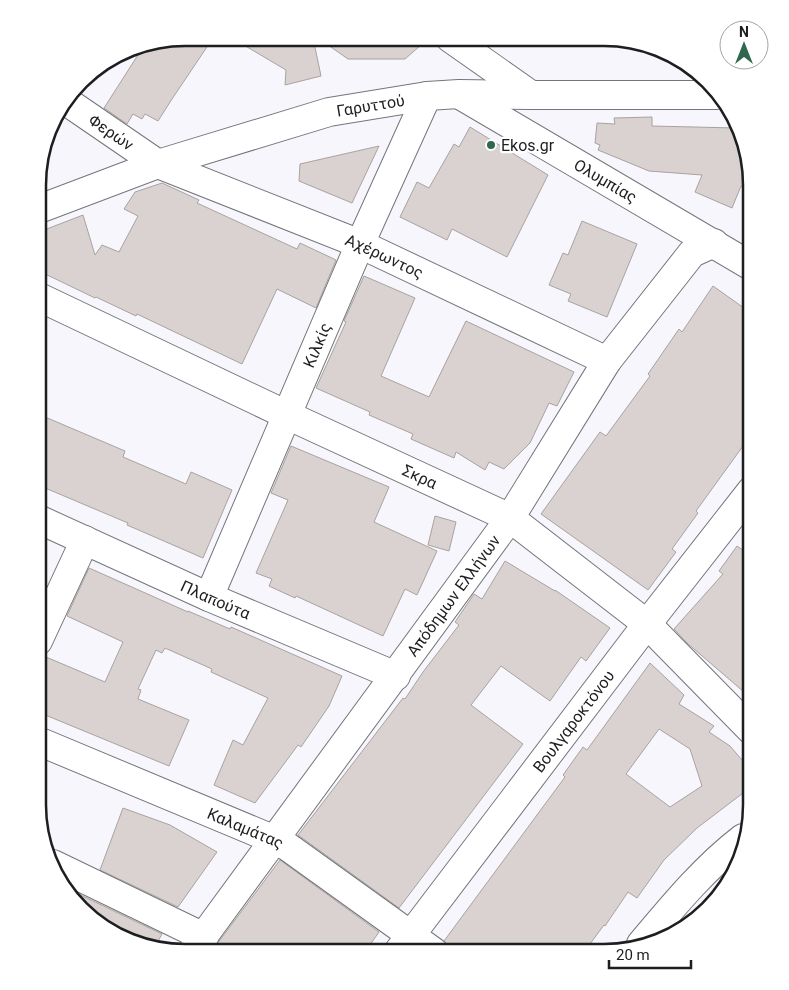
<svg xmlns="http://www.w3.org/2000/svg" width="789" height="990" viewBox="0 0 789 990" font-family="Roboto,sans-serif">
<rect width="100%" height="100%" fill="#f6f6fc"/>
<g fill="#d9d2d0" stroke="#a9a2a0" fill-rule="evenodd">
<path d="M186,38H213L172,99L158,121L145,114L142,119L133,114L127,124L104,108L145,44Z"/>
<path d="M232,38H313L321,76L285,85L286,70Z"/>
<path d="M318,38H429L405,59H348Z"/>
<path d="M652,117V126L736,128L752,185L751,191L741,186L732,208L695,192L702,175L649,171L598,150L600,145L595,143L597,123L615,124L614,118Z"/>
<path d="M470,127L548,175L507,257L452,229L447,240L400,217L417,182L429,188L454,144L459,147Z"/>
<path d="M379,146L352,203L299,181L300,164Z"/>
<path d="M162,183L199,200L197,203L297,249L300,243L336,260L316,308L277,289L242,364L137,314L136,316L96,297L95,298L39,271V232L83,215L95,255L102,245L119,252L138,216L124,209L135,192Z"/>
<path d="M582,221L637,244L607,317L568,301L571,294L549,285L563,253L568,255Z"/>
<path d="M364,276L415,298L381,376L429,397L466,321L574,372L557,406L549,403L530,443L504,469L489,462L485,470L456,452L454,458L411,439L413,434L369,415L370,412L316,388L346,322L344,321Z"/>
<path d="M713,286L751,313V435L696,511L698,513L672,549L676,552L648,590L541,514L600,432L606,436L650,376L648,374L679,329L682,332Z"/>
<path d="M38,414L125,451L123,457L186,484L191,472L232,490L203,558L127,525L128,523L38,485Z"/>
<path d="M291,446L389,487L374,522L437,551L417,595L405,589L383,636L296,596L295,598L269,586L272,579L256,573L288,500L271,493Z"/>
<path d="M435,516L456,522L449,551L428,545Z"/>
<path d="M737,546L751,556V698L687,643L674,629L723,574L719,571Z"/>
<path d="M505,561L555,591V590L610,628L586,661L581,657L550,701L501,666L471,705L523,744L399,908L298,835L403,698L405,699L423,672L459,625L455,622L474,594L482,599Z"/>
<path d="M89,568L188,612V611L230,629L231,627L342,676L329,706L301,747L298,745L255,803L214,785L233,740L243,745L268,698L211,672L212,669L165,648L162,653L156,650L138,689L141,690L138,699L189,720L169,766L38,712V677L46,657L105,682L123,642L67,616Z"/>
<path d="M650,663L684,695L679,704L714,726L709,732L730,746L749,768L743,775L751,785V787L697,828L664,860L637,898L628,892L605,926L604,925L584,952H458L448,945L444,941L565,777L563,775L583,747L587,750ZM659,729L690,749L702,786L670,807L626,774Z"/>
<path d="M123,808L170,825L217,852L178,907L100,870Z"/>
<path d="M280,860L379,932L365,952H211Z"/>
<path d="M66,888L162,934L156,945L104,928Z"/>
</g>
<g fill="none" stroke-linecap="round" stroke-linejoin="round">
<defs>
<g id="minor">
<path d="M450,38L531,95"/>
<path id="s1" d="M460,95L751,266"/>
<path id="s2" d="M66,101L158,164L360,244L607,361"/>
<path id="s3" d="M39,209L158,164L329,112L427,96L459,94L531,95H717"/>
<path id="s4" d="M39,297L287,415L510,518L647,624L751,730"/>
<path id="s5" d="M38,519L209,597L396,676"/>
<path id="s6" d="M209,597L360,244L427,96"/>
<path d="M38,641L85,540"/>
<path id="s7" d="M38,741L275,840L288,847L434,952"/>
<path d="M53,864L204,937"/>
<path d="M641,944C673,906 704,868 743,838"/>
<path id="s8" d="M192,952L510,518L607,361L692,253L714,243"/>
<path id="s9" d="M398,952L647,624L751,491"/>
</g>
</defs>
<use href="#minor" stroke="#75767b" stroke-width="30"/>
<use href="#minor" stroke="#fff" stroke-width="28"/>
</g>
<circle fill="#30684f" stroke="#fff" stroke-width="2" cx="491" cy="145" r="5"/>
<g text-anchor="middle" stroke-width="4.5" stroke-linejoin="round" paint-order="stroke">
<g font-size="16" fill="#1d1e20" stroke="#fff">
<text dy="6" stroke="none"><textPath href="#s3" startOffset="348">Γαρυττού</textPath></text>
<text dy="6" stroke="none"><textPath href="#s2" startOffset="55">Φερών</textPath></text>
<text dy="6" stroke="none"><textPath href="#s1" startOffset="169">Ολυμπίας</textPath></text>
<text dy="6" stroke="none"><textPath href="#s2" startOffset="356">Αχέρωντος</textPath></text>
<text dy="6" stroke="none"><textPath href="#s6" startOffset="274">Κιλκίς</textPath></text>
<text dy="6" stroke="none"><textPath href="#s4" startOffset="421">Σκρα</textPath></text>
<text dy="6" stroke="none"><textPath href="#s8" startOffset="442">Απόδημων Ελλήνων</textPath></text>
<text dy="6" stroke="none"><textPath href="#s5" startOffset="195">Πλαπούτα</textPath></text>
<text dy="6" stroke="none"><textPath href="#s9" startOffset="290">Βουλγαροκτόνου</textPath></text>
<text dy="6" stroke="none"><textPath href="#s7" startOffset="225">Καλαμάτας</textPath></text>
</g>
<g font-size="16" fill="#1d1e20" stroke="#fff" text-anchor="start">
<text x="501" y="151">Ekos.gr</text>
</g>
</g>
<path d="M0 0H789V990H0ZM185 46H604A139 139 0 0 1 743 185V805A139 139 0 0 1 604 944H185A139 139 0 0 1 46 805V185A139 139 0 0 1 185 46Z" fill="#fff" fill-rule="evenodd"/>
<path fill="none" stroke="#1d1e20" stroke-width="2.5" d="M185 46H604A139 139 0 0 1 743 185V805A139 139 0 0 1 604 944H185A139 139 0 0 1 46 805V185A139 139 0 0 1 185 46Z"/>
<g transform="translate(744 45)"><circle r="24" fill="#ffffff" stroke="#a5a5a6"/>
<path d="M0-4L9 19L0 12L-9 19Z" fill="#30684f"/>
<text y="-8" font-size="14" font-weight="bold" text-anchor="middle" fill="#1d1e20">N</text>
</g>
<path d="M609 960v8h82v-8" fill="none" stroke="#1d1e20" stroke-width="2.5"/>
<text x="616" y="960" font-size="15" fill="#1d1e20" stroke="#ffffff" stroke-width="4" paint-order="stroke">20 m</text>
</svg>
